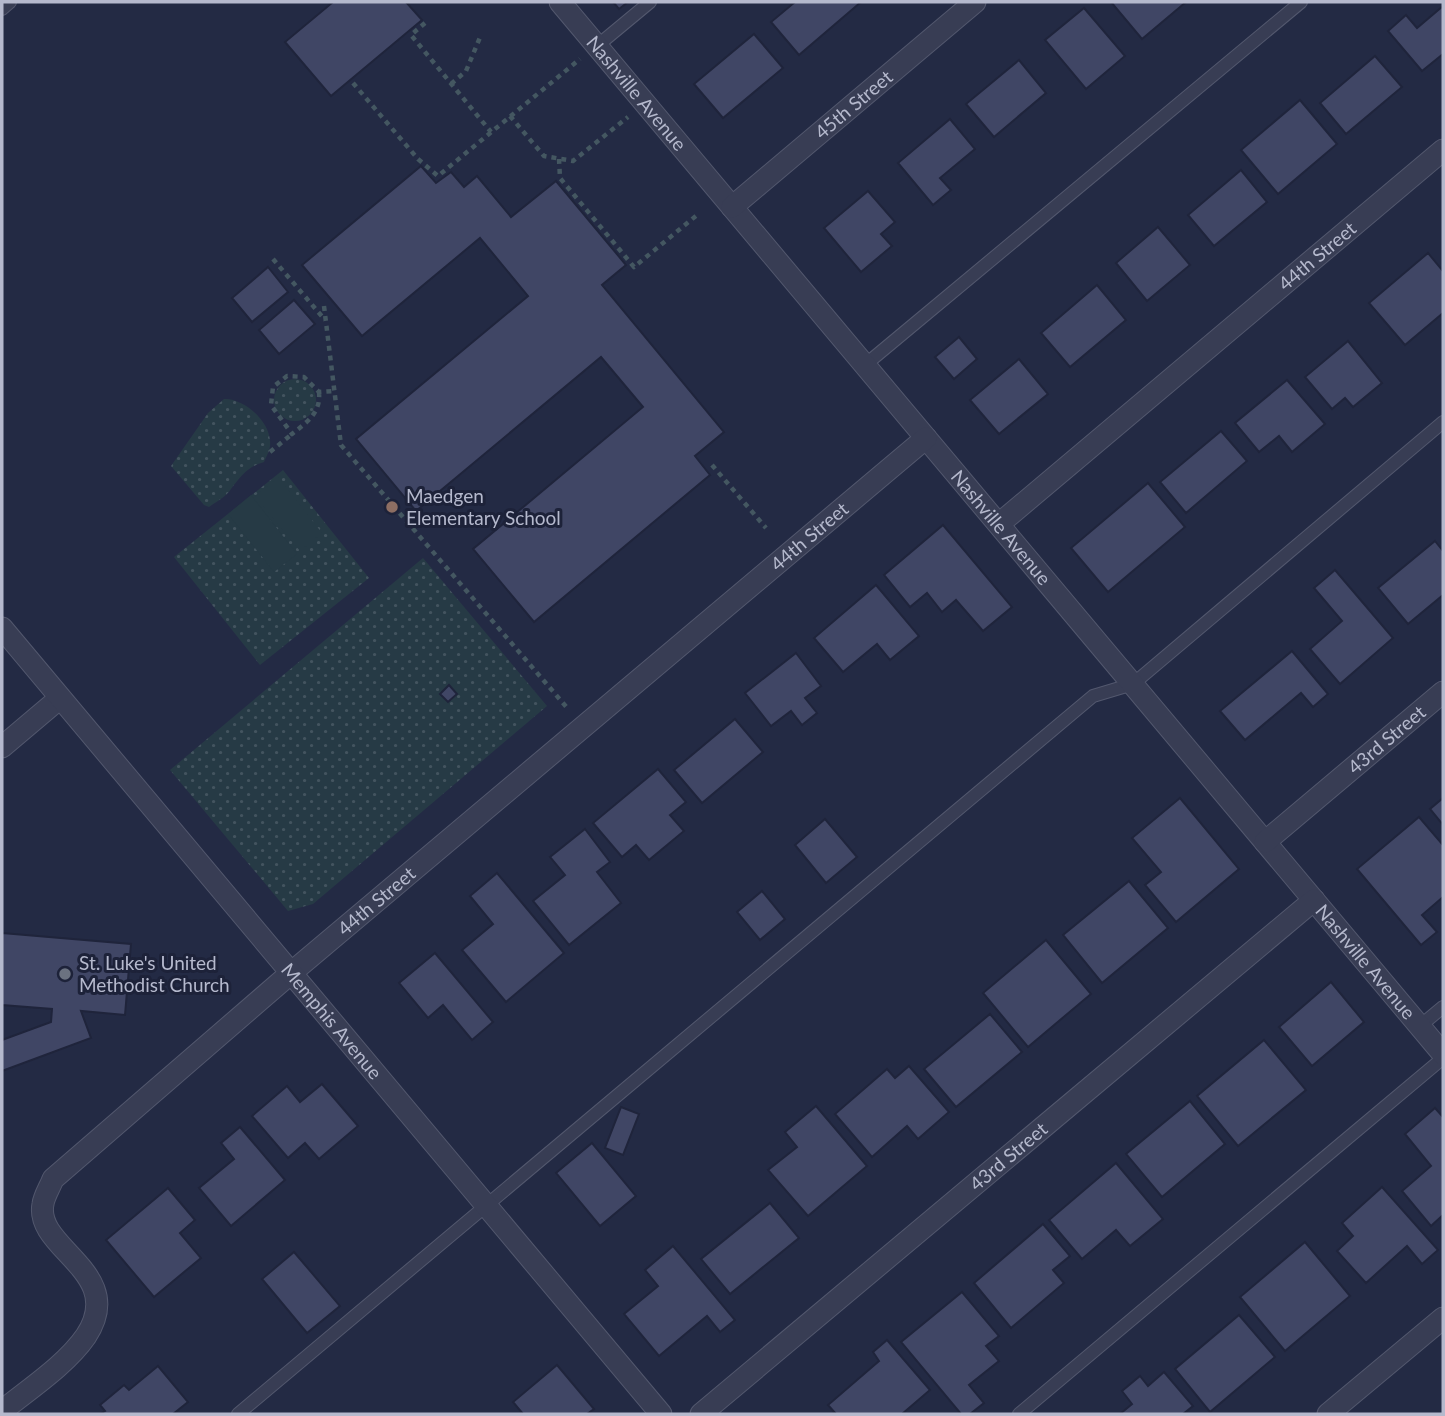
<svg xmlns="http://www.w3.org/2000/svg" width="1445" height="1416" viewBox="0 0 1445 1416" font-family="Lato,sans-serif">
<defs>
<pattern id="park-dots" width="8" height="8" patternUnits="userSpaceOnUse" patternTransform="scale(1.75)"><rect width="8" height="8" fill="#263a45"/><path d="M2 2h.1M6 6h.1" fill="none" stroke="#43545f" stroke-width="1.8" stroke-linecap="round"/></pattern>
</defs>
<rect width="100%" height="100%" fill="#232a44"/>
<g fill="url(#park-dots)">
<circle cx="295" cy="400" r="21"/>
<path d="M224,399C243,398 269,420 270,441C271,449 267,455 264,462C247,467 241,476 231,489C227,496 216,502 209,507L204,505L171,466L208,413Z"/>
<path d="M283,470L369,578L260,665L174,557Z"/>
<path d="M423,558L547,706L313,904L288,911L170,770Z"/>
</g>
<g fill="#263a45">
<path d="M278,477L322,533L300,551L255,496Z"/>
<path d="M251,495L297,554L274,572L228,514Z"/>
</g>
<g fill="#404665" stroke="#1f243b" stroke-width="2">
<path d="M333,2H406L422,20L331,96L285,42Z"/>
<path d="M613,2H628L619,9Z"/>
<path d="M795,2H861L799,55L771,22Z"/>
<path d="M1111,2H1186L1142,39Z"/>
<path d="M1443,6V54L1422,71L1388,31L1406,15L1417,28Z"/>
<path d="M1084,8L1125,56L1086,89L1045,40Z"/>
<path d="M754,34L783,68L723,118L694,84Z"/>
<path d="M1375,56L1402,87L1346,134L1320,103Z"/>
<path d="M1019,60L1046,93L994,137L966,104Z"/>
<path d="M1300,100L1337,144L1278,194L1241,150Z"/>
<path d="M950,119L975,149L940,178L951,190L933,205L898,163Z"/>
<path d="M421,166L436,183L451,172L464,187L477,176L511,217L556,181L626,265L602,285L724,432L695,456L710,475L534,622L473,549L643,407L601,357L416,511L356,439L528,296L480,238L362,336L302,265Z"/>
<path d="M1241,170L1267,202L1214,246L1188,215Z"/>
<path d="M868,191L895,222L881,234L892,246L861,272L824,228Z"/>
<path d="M1158,227L1190,265L1147,301L1116,263Z"/>
<path d="M1428,253L1443,271V313L1405,345L1369,303Z"/>
<path d="M268,267L288,292L252,322L232,298Z"/>
<path d="M1097,285L1126,320L1070,367L1041,333Z"/>
<path d="M294,300L315,324L279,354L259,330Z"/>
<path d="M959,337L977,359L954,379L935,357Z"/>
<path d="M1348,341L1382,383L1353,407L1345,398L1332,409L1305,377Z"/>
<path d="M1019,359L1048,394L999,434L970,400Z"/>
<path d="M1287,380L1325,424L1292,452L1279,436L1259,452L1235,423Z"/>
<path d="M1221,431L1247,461L1186,513L1160,482Z"/>
<path d="M1148,483L1185,527L1108,592L1071,548Z"/>
<path d="M943,525L1012,607L983,631L956,600L942,612L927,593L910,607L884,575Z"/>
<path d="M1435,541L1443,551V595L1408,624L1378,588Z"/>
<path d="M1335,570L1393,638L1340,684L1310,649L1342,621L1314,588Z"/>
<path d="M876,585L919,636L890,660L877,644L843,672L814,638Z"/>
<path d="M1292,651L1328,694L1313,707L1301,693L1245,740L1220,711Z"/>
<path d="M796,653L821,686L805,698L817,713L802,725L791,711L771,726L745,693Z"/>
<path d="M449,685L457,694L448,702L440,694Z"/>
<path d="M735,719L763,752L702,803L674,770Z"/>
<path d="M658,769L686,802L670,815L684,831L649,860L636,845L622,857L593,823Z"/>
<path d="M1180,798L1239,869L1176,922L1145,885L1161,872L1132,838Z"/>
<path d="M1443,798V825L1430,809Z"/>
<path d="M1419,817L1443,845V897L1422,915L1437,932L1421,945L1357,869Z"/>
<path d="M825,819L857,857L826,883L795,845Z"/>
<path d="M585,829L610,862L597,872L621,903L569,945L533,901L565,875L550,857Z"/>
<path d="M497,873L564,953L506,1002L462,950L493,924L470,896Z"/>
<path d="M1129,881L1168,928L1102,983L1063,935Z"/>
<path d="M762,891L785,919L760,940L737,912Z"/>
<path d="M2,933L131,944L125,1015L81,1011L91,1038L2,1071V1040L51,1022L52,1009L2,1005Z"/>
<path d="M1046,940L1091,994L1028,1047L983,993Z"/>
<path d="M435,953L493,1022L472,1040L443,1005L428,1018L399,983Z"/>
<path d="M1331,982L1364,1022L1312,1066L1279,1027Z"/>
<path d="M990,1014L1022,1052L956,1107L924,1069Z"/>
<path d="M1264,1040L1306,1090L1238,1146L1197,1096Z"/>
<path d="M909,1066L949,1112L918,1139L907,1126L872,1157L835,1114L887,1069L895,1078Z"/>
<path d="M322,1084L358,1126L319,1159L305,1143L288,1158L252,1116L287,1086L300,1102Z"/>
<path d="M1190,1101L1225,1144L1162,1197L1126,1154Z"/>
<path d="M816,1106L867,1166L808,1216L768,1170L797,1147L785,1132Z"/>
<path d="M621,1107L639,1114L623,1155L605,1148Z"/>
<path d="M1435,1108L1443,1117V1215L1431,1226L1402,1191L1431,1166L1405,1134Z"/>
<path d="M240,1127L285,1180L231,1226L199,1188L234,1159L221,1143Z"/>
<path d="M592,1143L636,1196L600,1226L556,1173Z"/>
<path d="M1116,1163L1163,1219L1130,1246L1116,1230L1082,1259L1049,1220Z"/>
<path d="M1382,1187L1438,1250L1422,1264L1407,1246L1366,1283L1337,1251L1353,1236L1342,1223Z"/>
<path d="M168,1188L195,1220L180,1233L201,1258L154,1297L106,1240Z"/>
<path d="M770,1203L799,1238L730,1294L701,1259Z"/>
<path d="M1043,1224L1070,1256L1053,1270L1064,1283L1011,1328L974,1283Z"/>
<path d="M1305,1242L1350,1296L1285,1351L1240,1297Z"/>
<path d="M673,1246L735,1320L720,1332L707,1316L659,1356L624,1314L658,1286L645,1270Z"/>
<path d="M294,1252L340,1306L307,1333L262,1279Z"/>
<path d="M962,1292L999,1336L986,1346L999,1361L969,1385L984,1403L970,1414H961L901,1342Z"/>
<path d="M1239,1315L1275,1357L1210,1412L1175,1369Z"/>
<path d="M887,1340L930,1390L902,1414H836L828,1405L879,1361L873,1352Z"/>
<path d="M557,1365L594,1409L587,1414H523L513,1402Z"/>
<path d="M158,1366L188,1402L173,1414H100L105,1411L100,1405L124,1385L129,1390Z"/>
<path d="M1164,1372L1193,1406L1183,1414H1120L1132,1404L1122,1391L1140,1376L1148,1386Z"/>
</g>
<g fill="none" stroke-linecap="round" stroke-linejoin="round">
<defs>
<g id="service">
<path d="M2,9L10,2"/>
<path d="M597,46L650,2"/>
<path d="M865,365L1301,2"/>
<path d="M1420,1026L1443,1007"/>
<path d="M238,1414L1093,696L1133,684L1443,422"/>
<path d="M1019,1414L1443,1058"/>
</g>
<g id="minor">
<path id="s1" d="M560,2L1443,1054"/>
<path id="s2" d="M732,207L975,2"/>
<path id="s3" d="M999,524L1443,150"/>
<path d="M2,747L60,698"/>
<path id="s4" d="M1265,842L1443,692"/>
<path id="s5" d="M2,1411C29,1389 66,1365 86,1336C128,1272 34,1249 43,1204C44,1196 50,1187 53,1179L291,973L926,438"/>
<path id="s6" d="M701,1414L1314,900"/>
</g>
<g id="tertiary">
<path id="s7" d="M2,628L661,1414"/>
<path d="M1328,1414L1443,1318"/>
</g>
</defs>
<use href="#service" stroke="#53586e" stroke-width="14"/>
<use href="#minor" stroke="#53586e" stroke-width="23"/>
<use href="#tertiary" stroke="#53586e" stroke-width="23"/>
<g stroke="#445761" stroke-width="4.5" stroke-dasharray="5 5" stroke-linecap="butt">
<path d="M425,23L411,35L491,132"/>
<path d="M353,83L418,159L438,176L580,59"/>
<path d="M451,84L466,71L481,35"/>
<path d="M510,116L544,156L573,161L628,117"/>
<path d="M559,159L560,178L634,267L697,215"/>
<path d="M273,259L325,320"/>
<path d="M324,306L341,445L569,710"/>
<path d="M319,392C321,413 307,422 292,434L271,405L273,387L287,376L304,377L319,392L334,391"/>
<path d="M270,452L292,434"/>
<path d="M712,465L766,528"/>
</g>
<use href="#service" stroke="#383d54" stroke-width="12"/>
<use href="#minor" stroke="#383d54" stroke-width="21"/>
<use href="#tertiary" stroke="#383d54" stroke-width="21"/>
</g>
<circle fill="#8d6e63" stroke="#1d2239" stroke-width="2.5" cx="392" cy="507" r="7"/>
<circle fill="#6b7280" stroke="#1d2239" stroke-width="2.5" cx="65" cy="974" r="7"/>
<g text-anchor="middle" stroke-width="6" stroke-linejoin="round" paint-order="stroke">
<g font-size="19" fill="#b5b9cd" stroke="#1d2239">
<text dy="7" stroke="none"><textPath href="#s1" startOffset="119">Nashville Avenue</textPath></text>
<text dy="7" stroke="none"><textPath href="#s2" startOffset="159">45th Street</textPath></text>
<text dy="7" stroke="none"><textPath href="#s3" startOffset="416">44th Street</textPath></text>
<text dy="7" stroke="none"><textPath href="#s1" startOffset="686">Nashville Avenue</textPath></text>
<text dy="7" stroke="none"><textPath href="#s5" startOffset="1284">44th Street</textPath></text>
<text dy="7" stroke="none"><textPath href="#s4" startOffset="159">43rd Street</textPath></text>
<text dy="7" stroke="none"><textPath href="#s5" startOffset="718">44th Street</textPath></text>
<text dy="7" stroke="none"><textPath href="#s1" startOffset="1253">Nashville Avenue</textPath></text>
<text dy="7" stroke="none"><textPath href="#s7" startOffset="513">Memphis Avenue</textPath></text>
<text dy="7" stroke="none"><textPath href="#s6" startOffset="401">43rd Street</textPath></text>
</g>
<g font-size="19" fill="#b5b9cd" stroke="#1d2239" text-anchor="start">
<text x="406" y="503">Maedgen<tspan x="406" dy="22">Elementary School</tspan></text>
<text x="79" y="970">St. Luke's United<tspan x="79" dy="22">Methodist Church</tspan></text>
</g>
</g>
<rect width="1445" height="1416" fill="none" stroke="#b5b9cd" stroke-width="7"/>
</svg>
